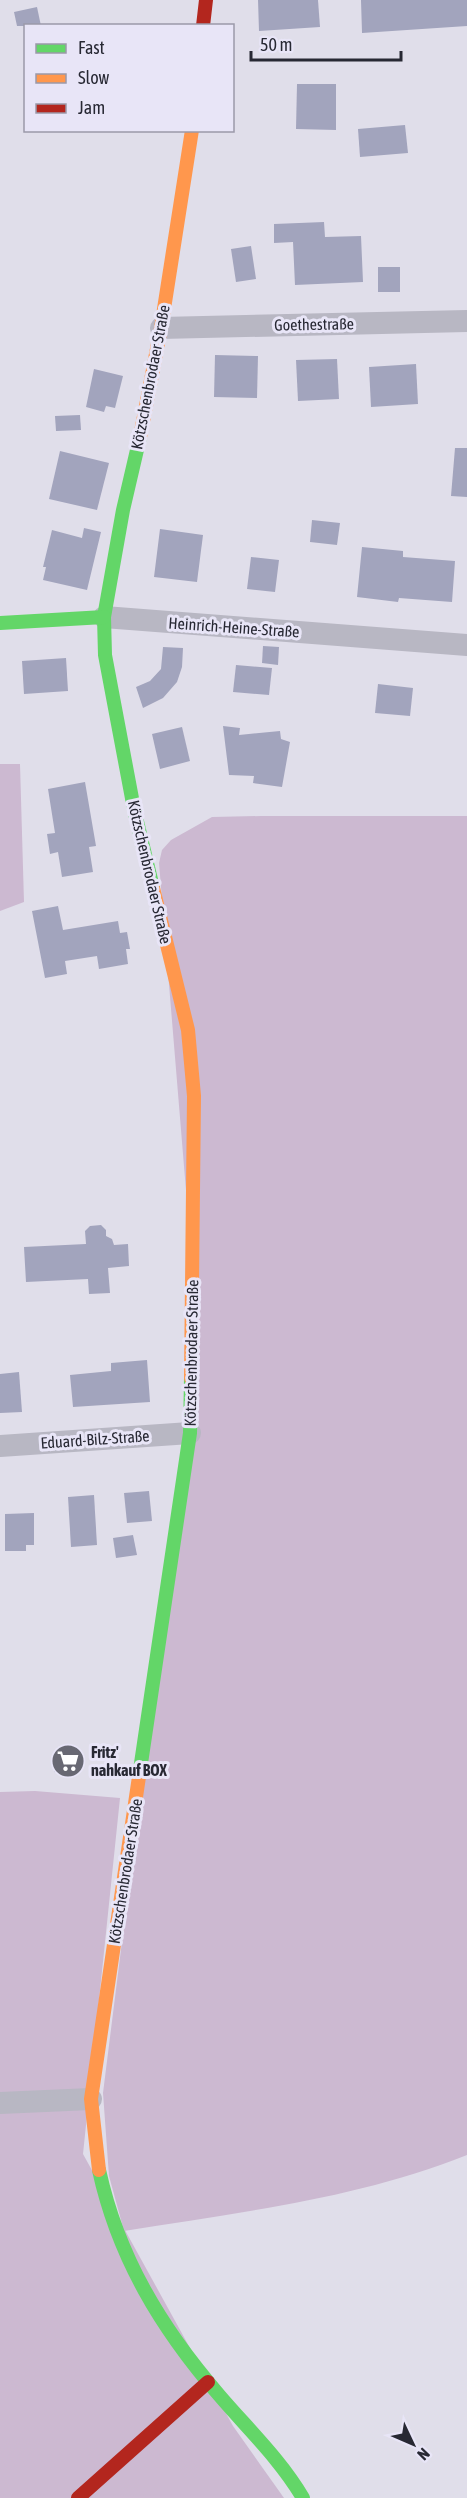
<svg xmlns="http://www.w3.org/2000/svg" width="467" height="2498" viewBox="0 0 467 2498" font-family="'Asap Condensed',sans-serif">
<rect width="100%" height="100%" fill="#e0deea"/>
<g fill="#ccb9d1">
<path d="M0,764H20L24,902L0,911Z"/>
<path d="M261,816H467V2155C357,2199 240,2212 124,2231L109,2176L103,2093L198,1336L159,863L162,850L171,840L212,817Z"/>
<path d="M35,1791L120,1798L83,2154L233,2426L284,2498H0V1792Z"/>
</g>
<g fill="#a2a4bd">
<path d="M258,0H318L320,27L259,31Z"/>
<path d="M361,0H467V26L362,33Z"/>
<path d="M37,7L41,26H17L14,12Z"/>
<path d="M297,84H336V130L296,129Z"/>
<path d="M405,125L408,153L360,157L358,129Z"/>
<path d="M324,222L325,237L361,236L363,282L295,285L293,242L274,243V224Z"/>
<path d="M251,246L256,279L236,282L231,249Z"/>
<rect x="378" y="267" width="22" height="25"/>
<path d="M215,355L258,356L257,398L214,397Z"/>
<path d="M337,359L339,399L298,401L296,360Z"/>
<path d="M416,364L418,404L371,407L369,367Z"/>
<path d="M94,369L123,376L115,408L106,406L104,412L86,407Z"/>
<path d="M80,415L81,430L56,431L55,416Z"/>
<path d="M455,448H467V497L451,496Z"/>
<path d="M60,451L109,463L97,510L49,499Z"/>
<path d="M312,520L340,523L337,545L310,542Z"/>
<path d="M84,528L101,532L87,590L43,580L46,567H43L52,530L82,538Z"/>
<path d="M160,529L203,535L197,582L154,577Z"/>
<path d="M362,547L403,551V557L455,561L452,602L399,598L398,602L357,597Z"/>
<path d="M251,557L279,560L275,592L247,589Z"/>
<path d="M263,646L279,647L278,665L262,663Z"/>
<path d="M163,647L183,648L182,667L177,682L163,698L143,708L136,687L150,681L161,669Z"/>
<path d="M66,658L68,691L24,694L22,661Z"/>
<path d="M236,665L272,668L269,695L233,692Z"/>
<path d="M378,684L413,688L410,716L375,713Z"/>
<path d="M223,726L240,728L239,735L280,731L281,739L290,742L282,787L253,783L254,776L229,775Z"/>
<path d="M182,727L190,761L160,769L152,734Z"/>
<path d="M85,782L96,846L89,847L93,872L62,877L58,852L50,854L47,834L55,833L48,789Z"/>
<path d="M58,906L63,930L118,921L120,933L127,932L130,949H126L128,964L99,969L97,956L65,961L67,974L45,978L32,911Z"/>
<path d="M101,1225L106,1230V1236L112,1239L114,1245L128,1244L129,1266L108,1268L110,1293L89,1294L88,1279L26,1282L24,1247L86,1244L85,1231L90,1226Z"/>
<path d="M147,1360L150,1402L73,1407L70,1375L111,1371V1363Z"/>
<path d="M19,1372L22,1412L0,1413V1374Z"/>
<path d="M149,1491L152,1521L127,1523L124,1493Z"/>
<path d="M94,1495L97,1545L71,1547L68,1497Z"/>
<path d="M34,1513V1545H26V1551H5V1514Z"/>
<path d="M133,1535L137,1555L116,1558L113,1538Z"/>
<path d="M56,1752L73,1754L71,1774L54,1772Z"/>
</g>
<g fill="none" stroke-linecap="round" stroke-linejoin="round">
<g stroke="#b8b7c3" stroke-width="22">
<path d="M161,328L467,321"/>
<path d="M104,617L467,645"/>
<path d="M0,1446L190,1433"/>
<path d="M0,2103L91,2099"/>
</g>
<g stroke="#63d668" stroke-width="14">
<path d="M140,437L123,510L104,617L105,655L134,809L153,888"/>
<path d="M0,623L104,617"/>
<path d="M140,1770L190,1433L191,1378"/>
<path d="M99,2170C118,2257 161,2328 219,2395C248,2429 280,2459 303,2498"/>
</g>
<g stroke="#ff974d" stroke-width="14">
<path d="M140,437L161,328L192,130"/>
<path d="M153,888L188,1030L194,1096L191,1378"/>
<path d="M99,2170L91,2099L140,1770"/>
</g>
<g stroke="#b3261e" stroke-width="14">
<path d="M203,26L206,0"/>
<path d="M78,2498L208,2382"/>
</g>
</g>
<defs>
<symbol id="supermarket-disc" viewBox="-11 -11 22 22"><circle r="9.5" fill="#686873" stroke="#e8e5f7"/><path d="M-6-5.5h2.5l.6 2H6L4.5 2H-2.5L-4.4-4H-6ZM-1.5 3.2a1.3 1.3 0 1 0 .1 0ZM3 3.2a1.3 1.3 0 1 0 .1 0Z" fill="#fff"/></symbol>
</defs>
<g fill-rule="evenodd">
<use href="#supermarket-disc" x="49" y="1742" width="38" height="38"/>
</g>
<g text-anchor="middle" stroke-width="6" stroke-linejoin="round" paint-order="stroke">
<g font-size="16" fill="#272833" stroke="#e8e5f7">
<text transform="translate(314 324) rotate(-1)" y="6">Goethestraße</text>
<text transform="translate(150 377) rotate(-79)" y="6">Kötzschenbrodaer Straße</text>
<text transform="translate(234 627) rotate(4)" y="6">Heinrich-Heine-Straße</text>
<text transform="translate(150 872) rotate(77)" y="6">Kötzschenbrodaer Straße</text>
<text transform="translate(191 1353) rotate(-89)" y="6">Kötzschenbrodaer Straße</text>
<text transform="translate(95 1439) rotate(-4)" y="6">Eduard-Bilz-Straße</text>
<text transform="translate(125 1871) rotate(-81)" y="6">Kötzschenbrodaer Straße</text>
</g>
<g font-size="16" font-weight="bold" fill="#272833" stroke="#e8e5f7" text-anchor="start">
<text x="91" y="1758">Fritz'<tspan x="91" dy="18">nahkauf BOX</tspan></text>
</g>
</g>
<rect x="24" y="24" width="210" height="108" fill="#e8e5f7" stroke="#9b99a9" stroke-width="1.5"/>
<rect x="36" y="44" width="30" height="9" fill="#63d668" stroke="#9b99a9" stroke-width="1.5"/>
<text x="78" y="54" font-size="18" fill="#272833">Fast</text>
<rect x="36" y="74" width="30" height="9" fill="#ff974d" stroke="#9b99a9" stroke-width="1.5"/>
<text x="78" y="84" font-size="18" fill="#272833">Slow</text>
<rect x="36" y="104" width="30" height="9" fill="#b3261e" stroke="#9b99a9" stroke-width="1.5"/>
<text x="78" y="114" font-size="18" fill="#272833">Jam</text>
<g transform="translate(413 2444) rotate(134)" stroke="#e8e5f7" stroke-width="4.5" paint-order="stroke">
<path d="M0-4.5L10 22L0 15L-10 22Z" fill="#272833"/>
<text y="-9" font-size="16" font-weight="bold" text-anchor="middle" fill="#272833">N</text>
</g>
<path d="M251 51v9h150v-9" fill="none" stroke="#272833" stroke-width="3"/>
<text x="260" y="51" font-size="18" fill="#272833" stroke="#e8e5f7" stroke-width="4.5" paint-order="stroke">50 m</text>
</svg>
